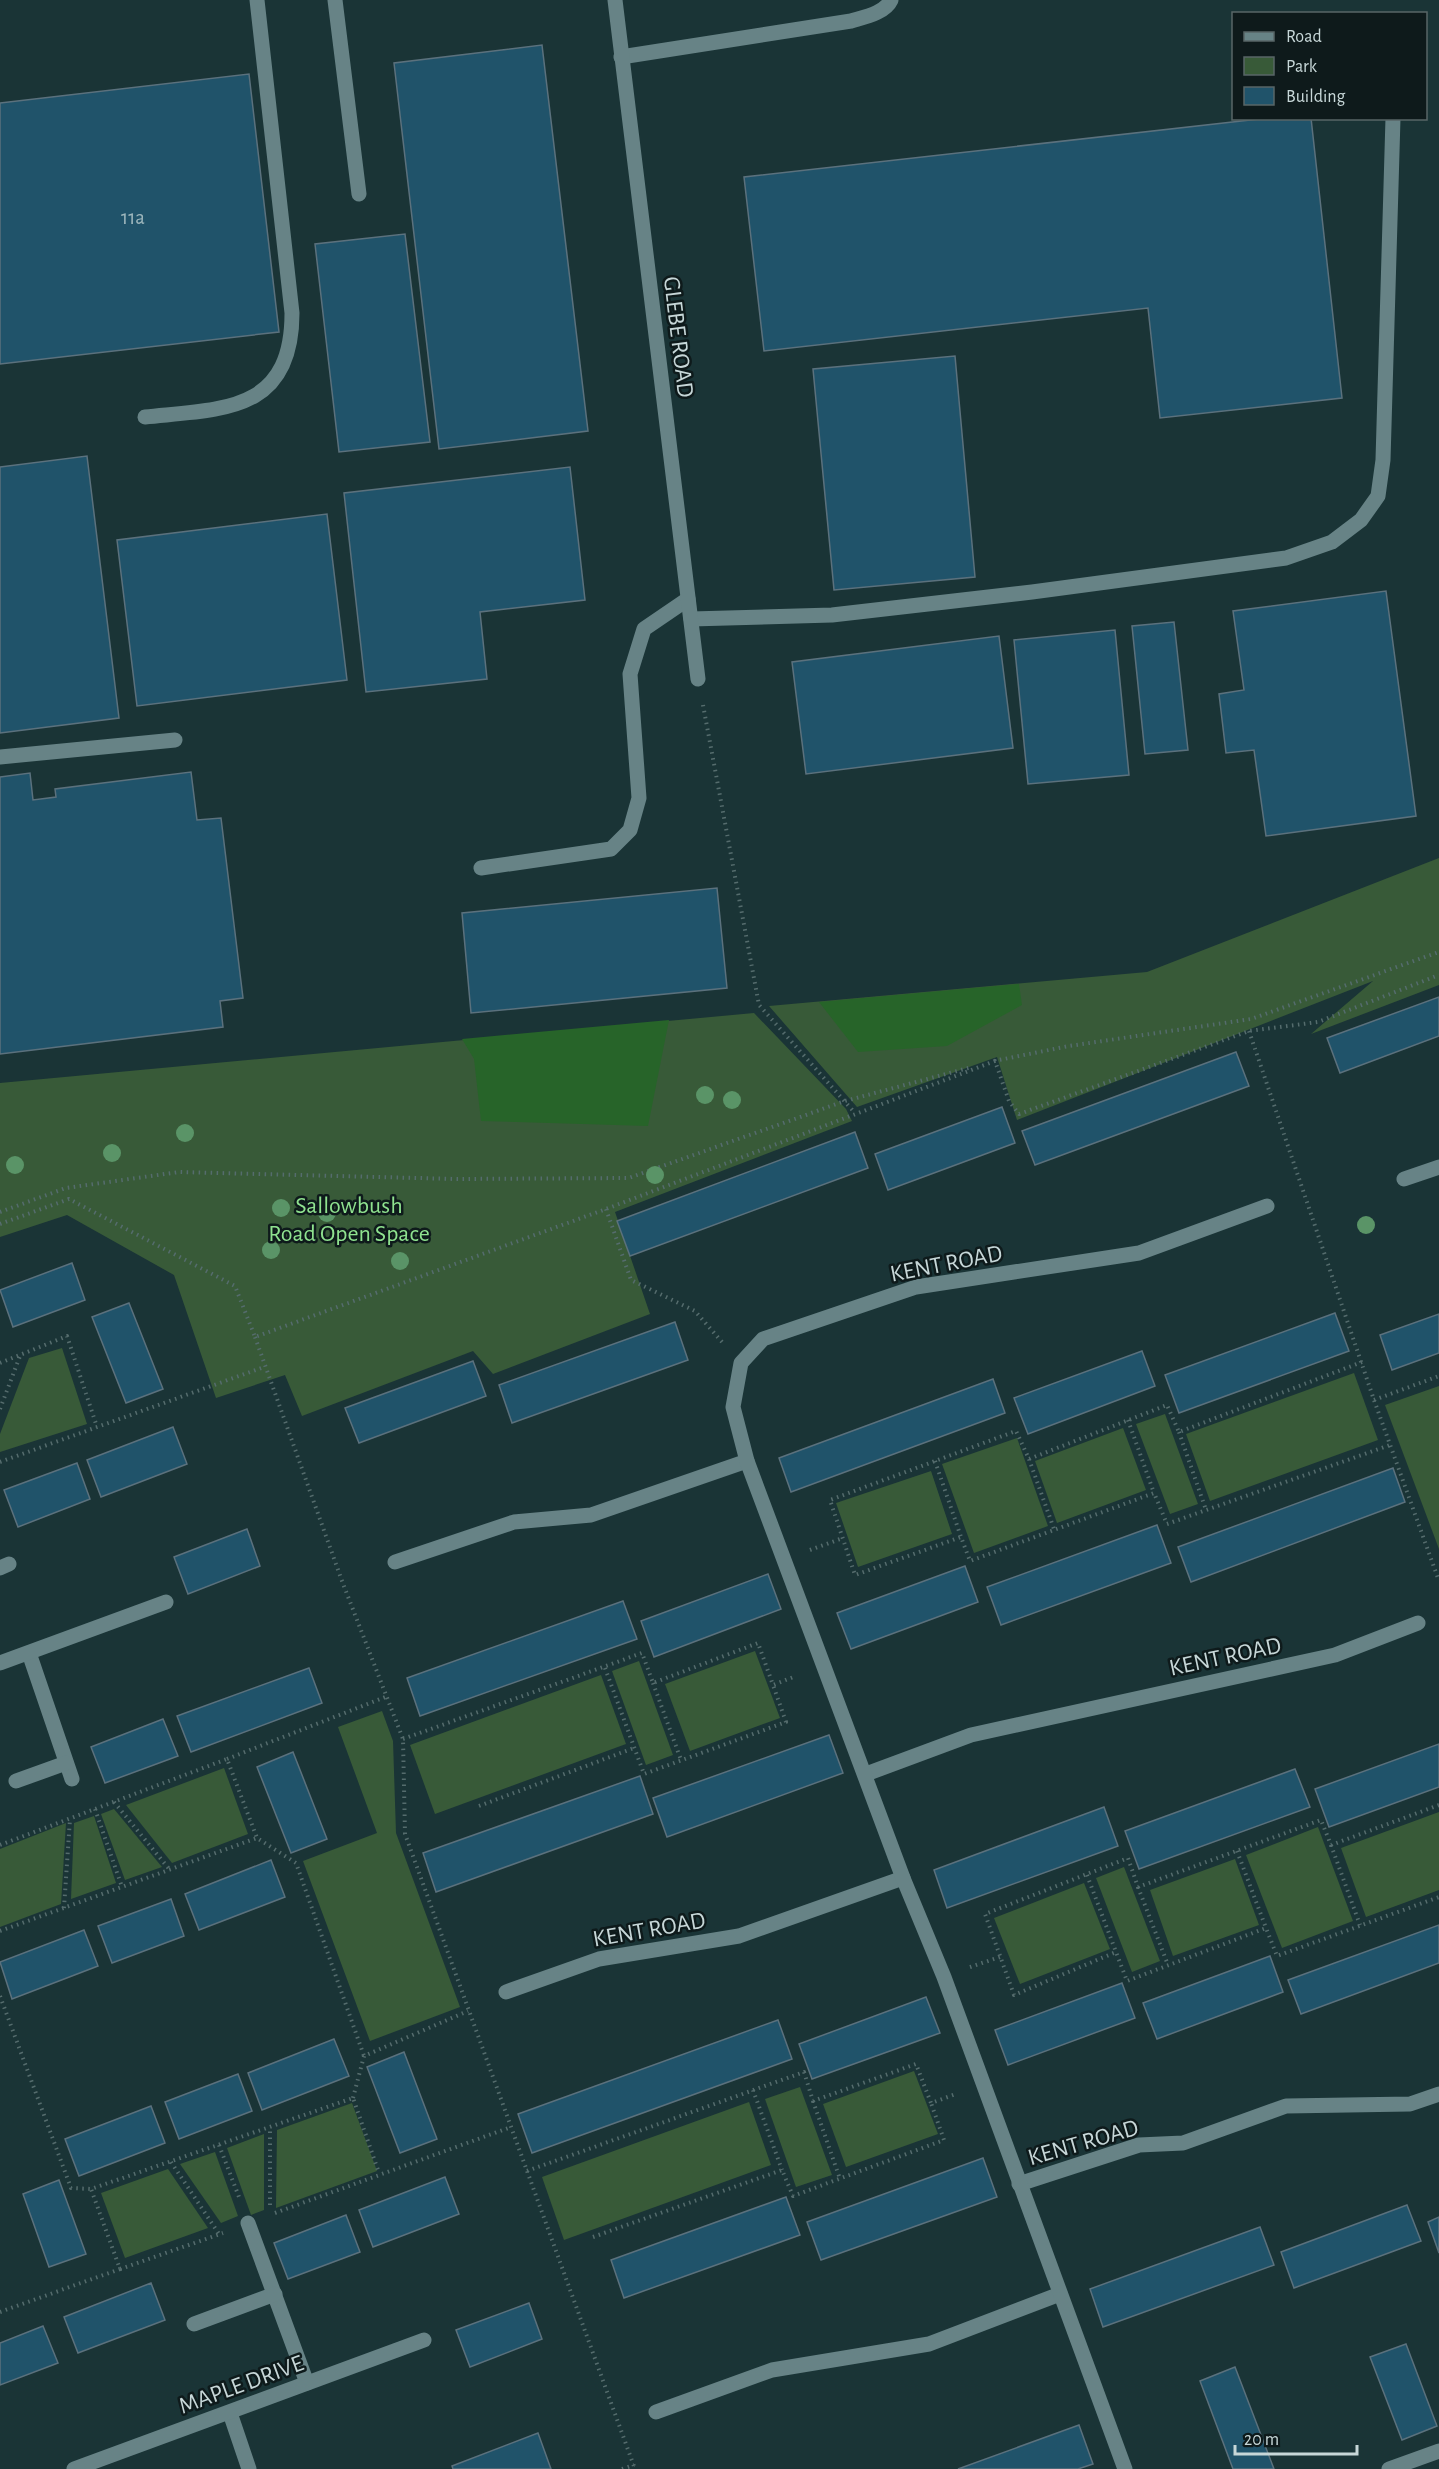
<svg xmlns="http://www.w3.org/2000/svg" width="1439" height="2469" viewBox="0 0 1439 2469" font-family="'Alegreya Sans',sans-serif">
<rect width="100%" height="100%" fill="#1a3436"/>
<g fill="#385a38">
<path d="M1439,858V985L1311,1034L1373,981L1017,1120L997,1057L857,1107L769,1006L1147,972Z"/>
<path d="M754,1013L846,1109L852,1121L615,1212L650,1314L493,1374L473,1351L302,1416L285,1375L216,1398L174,1275L67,1215L0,1237V1083Z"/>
<path d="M62,1348L87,1424L0,1452V1434L29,1358Z"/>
<path d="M1354,1373L1378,1440L1210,1501L1186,1434Z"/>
<path d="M1439,1386V1549L1385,1405Z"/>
<path d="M1165,1414L1198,1504L1170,1514L1136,1424Z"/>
<path d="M1123,1428L1146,1490L1057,1523L1035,1461Z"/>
<path d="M1017,1438L1048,1526L974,1553L942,1464Z"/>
<path d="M931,1471L952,1534L858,1567L836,1503Z"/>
<path d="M755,1651L780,1718L690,1751L665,1684Z"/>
<path d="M639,1661L673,1755L646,1765L612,1671Z"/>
<path d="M601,1675L626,1744L435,1814L410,1745Z"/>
<path d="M382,1711L393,1741L396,1833L460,2007L370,2041L303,1861L377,1833L338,1727Z"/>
<path d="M224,1768L248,1834L172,1863L126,1805Z"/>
<path d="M114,1809L162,1867L125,1880L101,1814Z"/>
<path d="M1439,1812V1890L1366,1917L1341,1848Z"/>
<path d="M94,1816L116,1883L71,1899L74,1823Z"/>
<path d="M66,1823L61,1904L0,1927V1849Z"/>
<path d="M1318,1827L1353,1921L1282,1948L1246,1855Z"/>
<path d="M1235,1859L1259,1925L1173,1956L1150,1890Z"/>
<path d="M1124,1867L1160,1961L1132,1972L1096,1878Z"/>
<path d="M1084,1883L1110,1949L1020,1984L994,1918Z"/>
<path d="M914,2071L938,2134L846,2167L823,2104Z"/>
<path d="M800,2087L832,2175L796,2187L765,2099Z"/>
<path d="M749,2102L771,2165L564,2240L542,2177Z"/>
<path d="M352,2103L377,2171L276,2208L277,2130Z"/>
<path d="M264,2134V2210L251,2215L227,2148Z"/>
<path d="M215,2152L238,2216L221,2223L180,2164Z"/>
<path d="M168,2169L208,2228L125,2258L101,2193Z"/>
</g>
<g fill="#276429">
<path d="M1019,984L1022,1005L947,1046L858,1052L819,1002Z"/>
<path d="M669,1020L648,1126L481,1121L474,1059L462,1039Z"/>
</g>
<g fill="#20536a" stroke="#5b717d" stroke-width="1.5">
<path d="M542,45L588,431L439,449L394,63Z"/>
<path d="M249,74L279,332L0,364V103Z"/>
<path d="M1268,118H1311L1342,398L1160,418L1148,308L764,351L744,177Z"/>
<path d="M405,234L430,442L339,452L315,244Z"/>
<path d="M955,356L975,577L834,590L813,369Z"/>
<path d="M87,456L119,718L0,733V467Z"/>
<path d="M570,467L585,600L480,612L487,679L366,692L344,493Z"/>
<path d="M327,514L347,680L137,706L117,540Z"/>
<path d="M1386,591L1416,816L1266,836L1254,750L1226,753L1219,694L1244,690L1233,611Z"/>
<path d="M1174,622L1188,750L1145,754L1132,626Z"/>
<path d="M1115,630L1129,775L1028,784L1014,640Z"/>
<path d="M999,636L1013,748L806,774L792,662Z"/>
<path d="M191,772L197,820L221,818L243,998L220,1001L223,1027L0,1054V777L30,773L33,800L56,797L55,789Z"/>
<path d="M717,888L727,988L471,1013L462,913Z"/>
<path d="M1439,997V1036L1340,1073L1327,1038Z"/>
<path d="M1236,1052L1249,1086L1035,1165L1022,1131Z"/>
<path d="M1002,1107L1015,1143L888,1190L875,1154Z"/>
<path d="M855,1132L868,1168L630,1256L617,1221Z"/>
<path d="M72,1263L85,1300L13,1327L0,1290Z"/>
<path d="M129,1303L163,1389L126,1403L92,1317Z"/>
<path d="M1335,1313L1349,1351L1179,1413L1165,1375Z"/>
<path d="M1439,1314V1353L1392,1370L1380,1335Z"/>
<path d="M675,1322L688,1360L512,1423L499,1385Z"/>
<path d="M1142,1351L1155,1386L1028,1434L1014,1398Z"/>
<path d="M473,1361L486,1396L359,1443L345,1408Z"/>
<path d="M993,1379L1005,1413L791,1492L779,1458Z"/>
<path d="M173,1427L187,1464L101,1497L87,1460Z"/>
<path d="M77,1463L90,1499L18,1527L4,1490Z"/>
<path d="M1393,1468L1405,1502L1191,1582L1178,1547Z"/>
<path d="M1157,1525L1171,1563L1001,1625L987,1587Z"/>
<path d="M247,1529L260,1566L188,1594L174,1557Z"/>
<path d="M965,1566L978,1602L851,1649L837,1613Z"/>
<path d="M768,1574L781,1609L654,1657L641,1621Z"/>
<path d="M623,1601L637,1639L420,1716L407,1678Z"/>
<path d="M309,1668L322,1703L191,1752L177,1716Z"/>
<path d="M163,1719L178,1756L105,1783L91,1747Z"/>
<path d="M829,1735L843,1773L667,1837L653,1798Z"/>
<path d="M1439,1744V1787L1329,1827L1315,1789Z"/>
<path d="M293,1752L327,1839L291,1853L257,1767Z"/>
<path d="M1295,1769L1310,1807L1139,1869L1125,1831Z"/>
<path d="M640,1776L653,1814L436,1892L423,1853Z"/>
<path d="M1104,1807L1118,1846L947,1908L934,1870Z"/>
<path d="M271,1860L285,1897L199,1930L185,1894Z"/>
<path d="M171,1899L184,1936L112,1963L98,1926Z"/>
<path d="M1439,1925V1963L1301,2014L1288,1980Z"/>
<path d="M84,1930L98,1966L12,1999L0,1962Z"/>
<path d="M1270,1956L1283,1992L1157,2039L1143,2003Z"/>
<path d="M1122,1983L1135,2018L1008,2065L995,2030Z"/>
<path d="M926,1997L940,2033L812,2079L799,2044Z"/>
<path d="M778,2020L792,2059L532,2153L518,2114Z"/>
<path d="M334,2039L349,2076L262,2110L248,2073Z"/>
<path d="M404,2052L437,2139L400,2153L367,2067Z"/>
<path d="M238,2074L252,2111L179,2139L165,2102Z"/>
<path d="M151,2106L165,2143L79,2176L65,2139Z"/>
<path d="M983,2158L997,2197L821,2260L807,2222Z"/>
<path d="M445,2177L459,2214L373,2247L359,2210Z"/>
<path d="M59,2180L86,2254L49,2267L23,2194Z"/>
<path d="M786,2197L800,2235L624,2298L611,2260Z"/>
<path d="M1407,2205L1421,2241L1294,2288L1281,2252Z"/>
<path d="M346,2215L360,2252L288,2279L274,2243Z"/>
<path d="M1439,2217V2253L1428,2222Z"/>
<path d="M1260,2227L1274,2265L1103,2327L1090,2289Z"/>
<path d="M151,2283L165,2320L78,2353L64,2317Z"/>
<path d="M529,2303L542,2339L470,2367L456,2330Z"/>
<path d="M43,2326L58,2363L0,2385V2343Z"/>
<path d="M1406,2344L1437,2426L1402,2440L1370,2357Z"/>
<path d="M1235,2367L1274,2469H1233L1200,2381Z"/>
<path d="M1079,2425L1093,2464L1078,2469H958Z"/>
<path d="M538,2433L551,2469H453L452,2466Z"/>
</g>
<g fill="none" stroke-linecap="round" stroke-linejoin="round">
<g stroke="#556c6d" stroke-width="4" stroke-dasharray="1.5 4.5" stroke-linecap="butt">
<path d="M703,705L759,1005L855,1113"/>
<path d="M1249,1031L1374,1400L1439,1581"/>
<path d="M994,1061L1069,1046L1251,1019L1439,952"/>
<path d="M606,1209L631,1280L695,1311L722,1342"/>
<path d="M0,1212L66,1188L179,1172L457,1179L629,1178L845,1101L972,1067"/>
<path d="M0,1224L69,1199L235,1286L255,1337L606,1209L995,1061L1009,1101L1019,1114L1249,1031L1318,1022L1439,975"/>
<path d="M255,1337L342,1581L403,1739L405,1834L635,2469"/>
<path d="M1362,1362L1179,1432L1167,1405L1029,1459L1016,1431L830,1500L855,1575L961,1537L970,1561L1154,1493L1167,1524L1390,1445"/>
<path d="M0,1363L67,1336L97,1427"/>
<path d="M1374,1400L1439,1376"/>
<path d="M0,1409L20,1356"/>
<path d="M1128,1420L1154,1493"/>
<path d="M1179,1432L1206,1510"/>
<path d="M1029,1459L1054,1529"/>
<path d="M935,1461L961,1537"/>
<path d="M0,1462L264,1367"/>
<path d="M810,1550L843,1538"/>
<path d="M605,1668L644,1774L786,1722L773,1685"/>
<path d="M653,1683L681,1760"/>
<path d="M403,1739L642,1653L653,1683L758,1643L773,1685L796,1676"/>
<path d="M227,1759L388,1696"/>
<path d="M114,1802L170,1870"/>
<path d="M1439,1805L1331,1845L1321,1820L1138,1887L1128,1858L985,1914L1014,1995L1116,1952L1127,1981L1266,1928L1277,1956L1439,1897"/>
<path d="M479,1806L634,1748"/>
<path d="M95,1809L122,1887"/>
<path d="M0,1845L227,1759L257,1838"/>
<path d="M1331,1845L1360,1925"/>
<path d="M1237,1851L1266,1928"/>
<path d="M1087,1875L1116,1952"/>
<path d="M1138,1887L1168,1965"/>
<path d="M64,1908L70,1819"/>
<path d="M0,1931L257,1838L296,1863L364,2056"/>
<path d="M970,1967L1000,1957"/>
<path d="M0,1996L71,2188L91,2189"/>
<path d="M753,2090L782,2170"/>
<path d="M353,2098L364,2056L468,2011"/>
<path d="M813,2101L840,2179"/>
<path d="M219,2145L239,2197"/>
<path d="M171,2162L219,2234"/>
<path d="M527,2171L804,2072L813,2101L916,2064L931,2103L956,2094"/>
<path d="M270,2205V2127"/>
<path d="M275,2213L511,2127"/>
<path d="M593,2237L782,2170L793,2196L944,2140L931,2103"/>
<path d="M120,2269L223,2233"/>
<path d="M0,2312L120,2269L91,2189L353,2098L379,2173"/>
<path d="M622,2469L634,2465"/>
</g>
<g stroke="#678386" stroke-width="15">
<path d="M335,0L359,194"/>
<path d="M621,57L851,21C864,17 885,13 891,0"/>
<path d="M145,417C222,409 292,413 292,313L257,0"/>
<path d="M691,619L832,615L1032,592L1286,558L1332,542L1361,520L1378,496L1383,460L1393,118"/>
<path d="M0,757L175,740"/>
<path d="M481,868L611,849L630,830L639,798L630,674L644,629L688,599"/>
<path d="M0,1568L9,1564"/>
<path d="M29,1653L72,1779"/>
<path d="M16,1781L66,1763"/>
<path d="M248,2223L307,2383"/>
<path d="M194,2324L275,2294"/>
<path d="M230,2413L249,2469"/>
</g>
<g stroke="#678386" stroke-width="15">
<path d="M615,0L698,679"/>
<path d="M1404,1179L1439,1167"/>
<path d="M395,1562L514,1522L591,1515L747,1461"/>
<path d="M0,1663L166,1602"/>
<path d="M866,1774L971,1735L1335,1655L1418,1623"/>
<path d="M506,1992L599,1959L739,1936L903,1878"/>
<path d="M1019,2184L1139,2145L1183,2143L1286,2106L1410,2104L1439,2094"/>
<path d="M656,2412L772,2370L929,2344L1060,2294"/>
<path d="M74,2469L424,2340"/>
<path d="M1125,2469L944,1977L903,1878L747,1461L733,1407L741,1363L763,1339L916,1287L1139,1253L1267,1206"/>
<path d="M1389,2469L1439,2451"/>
</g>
</g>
<g fill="#5a9467">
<circle cx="705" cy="1095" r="9"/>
<circle cx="732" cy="1100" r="9"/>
<circle cx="185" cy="1133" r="9"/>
<circle cx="112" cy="1153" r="9"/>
<circle cx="15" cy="1165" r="9"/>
<circle cx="655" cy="1175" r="9"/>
<circle cx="281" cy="1208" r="9"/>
<circle cx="327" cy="1213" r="9"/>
<circle cx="1366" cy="1225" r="9"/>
<circle cx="271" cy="1250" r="9"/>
<circle cx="400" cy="1261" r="9"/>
</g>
<g text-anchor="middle" stroke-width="5" stroke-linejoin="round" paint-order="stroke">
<g font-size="21" fill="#9db6bc">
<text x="133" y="224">11a</text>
</g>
<g font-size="24" fill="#c7d7d8" stroke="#0e1a1b">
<text transform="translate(679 337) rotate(83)" y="8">GLEBE ROAD</text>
<text transform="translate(946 1263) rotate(-11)" y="8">KENT ROAD</text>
<text transform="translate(1225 1656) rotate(-12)" y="8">KENT ROAD</text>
<text transform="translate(649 1929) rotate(-10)" y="8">KENT ROAD</text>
<text transform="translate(1083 2142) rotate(-16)" y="8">KENT ROAD</text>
<text transform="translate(241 2384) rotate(-20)" y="8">MAPLE DRIVE</text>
</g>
<g font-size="24" fill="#8fe28f" stroke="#0e1a1b">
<text x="349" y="1213">Sallowbush<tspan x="349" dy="28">Road Open Space</tspan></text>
</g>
</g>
<rect x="1232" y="12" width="195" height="108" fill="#0e1a1b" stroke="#586667" stroke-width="1.5"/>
<rect x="1244" y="32" width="30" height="9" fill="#678386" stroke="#586667" stroke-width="1.5"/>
<text x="1286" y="42" font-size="18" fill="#c7d7d8">Road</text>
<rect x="1244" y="57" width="30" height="18" fill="#385a38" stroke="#586667" stroke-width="1.5"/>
<text x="1286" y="72" font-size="18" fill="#c7d7d8">Park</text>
<rect x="1244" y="87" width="30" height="18" fill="#20536a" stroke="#586667" stroke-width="1.5"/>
<text x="1286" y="102" font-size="18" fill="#c7d7d8">Building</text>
<path d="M1235 2445v9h122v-9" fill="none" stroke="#c7d7d8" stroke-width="3"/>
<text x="1244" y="2445" font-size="18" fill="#c7d7d8" stroke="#0e1a1b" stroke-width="4.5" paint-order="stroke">20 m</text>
</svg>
